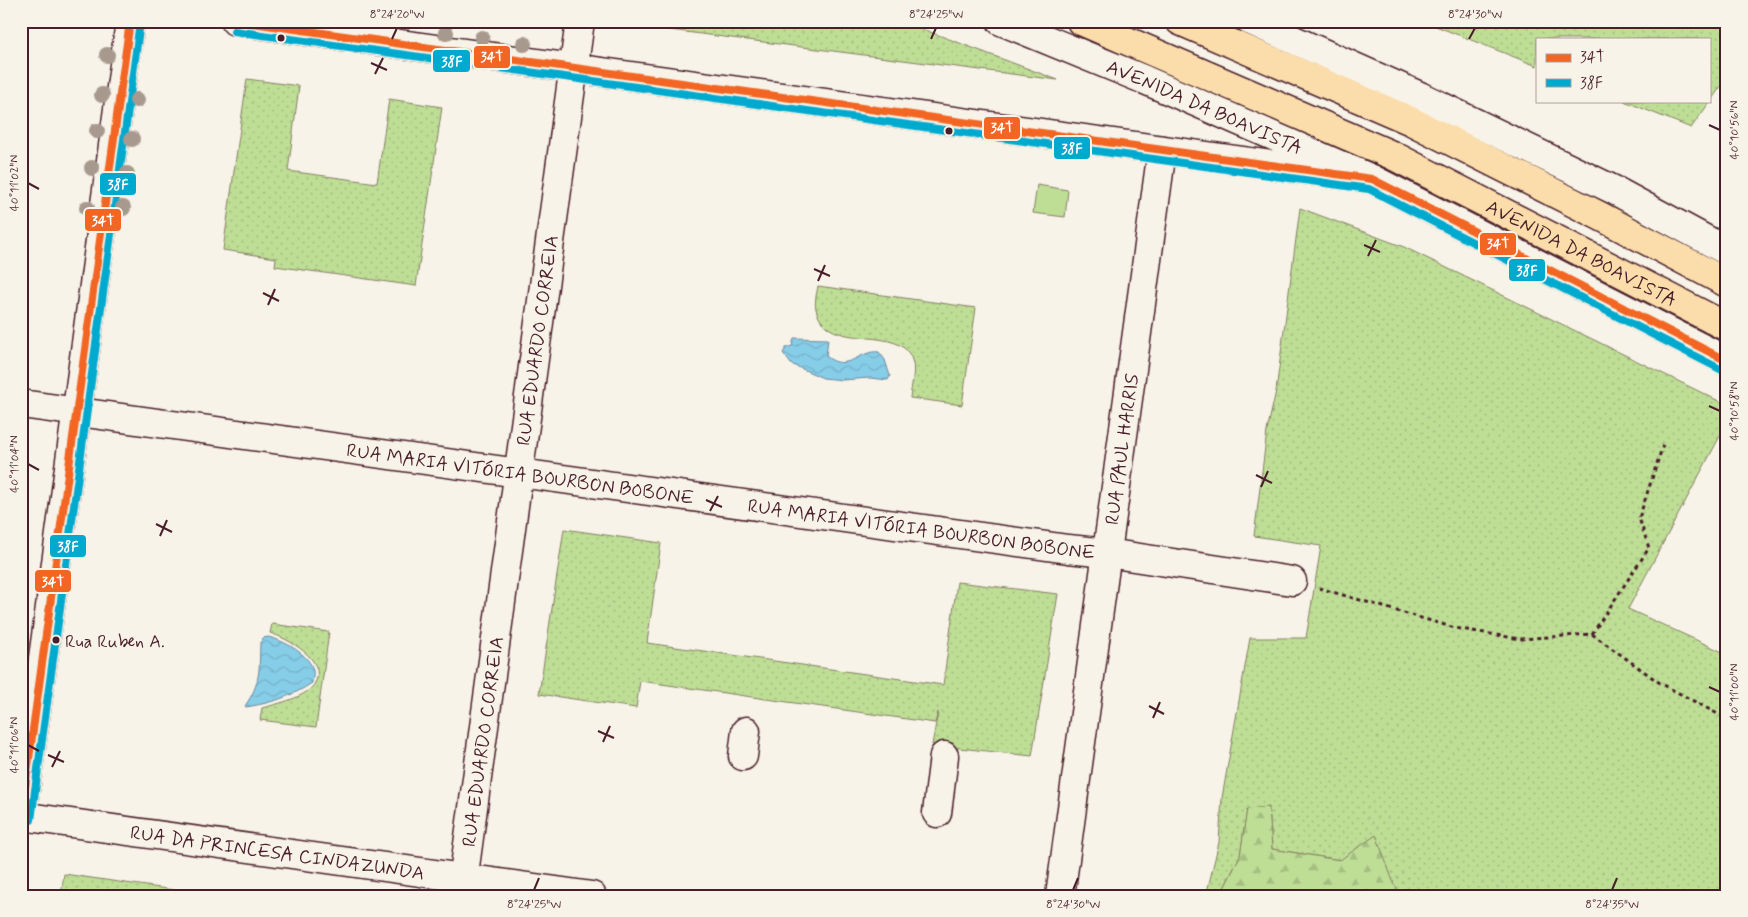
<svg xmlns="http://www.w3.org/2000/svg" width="1748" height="917" viewBox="0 0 1748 917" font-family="Mynerve,sans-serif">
<defs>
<pattern id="green-dots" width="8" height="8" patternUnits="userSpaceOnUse" patternTransform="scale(1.25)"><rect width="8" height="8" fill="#bede96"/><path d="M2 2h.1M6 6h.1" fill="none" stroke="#a5be81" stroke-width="1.8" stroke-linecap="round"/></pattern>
<pattern id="forest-firs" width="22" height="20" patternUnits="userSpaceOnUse" patternTransform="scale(1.25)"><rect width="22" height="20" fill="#bede96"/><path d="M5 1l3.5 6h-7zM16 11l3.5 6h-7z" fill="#a5be81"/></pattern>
<pattern id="water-waves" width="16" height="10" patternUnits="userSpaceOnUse" patternTransform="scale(1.25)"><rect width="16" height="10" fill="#86cde8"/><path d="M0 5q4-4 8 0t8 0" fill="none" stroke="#75b0c7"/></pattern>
</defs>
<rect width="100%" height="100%" fill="#f7f3e8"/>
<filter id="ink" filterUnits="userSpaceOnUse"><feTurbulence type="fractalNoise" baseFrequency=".02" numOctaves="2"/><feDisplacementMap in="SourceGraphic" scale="10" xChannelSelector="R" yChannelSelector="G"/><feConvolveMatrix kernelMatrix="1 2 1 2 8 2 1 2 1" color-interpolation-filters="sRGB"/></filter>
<g filter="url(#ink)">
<g fill="url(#green-dots)" stroke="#847e60">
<path d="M632,21H901L1058,80L631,25Z"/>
<path d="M1423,21H1727V78L1691,128L1624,101H1709V39H1537V66Z"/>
<path d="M247,79L299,86L288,171L377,183L389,99L442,107L416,286L275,266L276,258L223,250Z"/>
<path d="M1300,208L1404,247L1727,405V423L1628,609L1727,654V896H1402L1394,884L1340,860L1272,849L1269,808L1247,810L1240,856L1220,896H1206L1219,842L1222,798L1250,638H1306L1321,546L1254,536L1267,431L1276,391Z"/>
<path d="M818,286L976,308L962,405L910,398C911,387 915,373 913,363C904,320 826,356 816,309C814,302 817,292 818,286Z"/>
<path d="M564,529L661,543L647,643L943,685L957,582L1058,594L1032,756L932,745L938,712L935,723L640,681L636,708L539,694Z"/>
<path d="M272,624L329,632L316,727L260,720L262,708C277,704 308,697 315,683C328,660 287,638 270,633Z"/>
<path d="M64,874L215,896H61Z"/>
</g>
<path fill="url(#forest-firs)" stroke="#847e60" d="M1269,807L1272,849L1340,860L1376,835L1394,884L1402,896H1220L1240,856L1247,809Z"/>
<path fill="#bede96" stroke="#847e60" d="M1037,185L1068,190L1065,217L1033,213Z"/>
<g fill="url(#water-waves)" stroke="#6e879c">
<path d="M794,338L828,339L826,356C847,374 860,349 879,352L885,360L890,376L888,380L870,378L843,380L823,378L791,364L783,353L786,348L792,346Z"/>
<path d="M268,637C283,640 311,655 313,671C314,675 312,680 312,683C291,697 271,703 246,707L245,706C261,683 259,670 260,643L263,638Z"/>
</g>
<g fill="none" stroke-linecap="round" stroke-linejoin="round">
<defs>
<g id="minor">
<path d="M235,21L1372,179"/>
<path id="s1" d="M1001,21L1145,80L1372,179L1727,361"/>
<path d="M1251,21L1422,97L1614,190L1727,251"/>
<path id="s2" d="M21,404L1068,549L1107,553L1292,581"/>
<path d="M743,756L746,731"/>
<path d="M937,813L944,756"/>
<path id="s3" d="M21,816L592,896"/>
<path d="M21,819L130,21"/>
<path id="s4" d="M461,896L580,21"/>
<path id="s5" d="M1060,896L1162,150"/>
</g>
<g id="highway">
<path id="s6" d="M1081,21L1394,156L1727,327"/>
<path d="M1180,21L1411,121L1600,216L1727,283"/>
</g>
</defs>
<use href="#minor" stroke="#4a1f2b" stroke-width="31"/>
<use href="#highway" stroke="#4a1f2b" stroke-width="31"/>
<g stroke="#4a1f2b" stroke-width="3" stroke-dasharray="4 4" stroke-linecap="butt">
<path d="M1520,21L1576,24L1582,21"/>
<path d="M1319,588L1455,628L1520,639L1592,634L1660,683L1727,719"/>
<path d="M1592,634L1649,548L1639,518L1663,445"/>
<path d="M55,890L61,893"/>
</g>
<use href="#minor" stroke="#f7f3e8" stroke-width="28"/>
<use href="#highway" stroke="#fbddab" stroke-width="28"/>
<defs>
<g id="bus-1">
<path d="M237,21L1372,179L1727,361"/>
<path d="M21,817L130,21"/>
</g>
<g id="bus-2">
<path d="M234,31L1369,189L1722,370"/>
<path d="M31,820L140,22"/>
</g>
</defs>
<use href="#bus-1" stroke="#f7f3e8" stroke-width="11"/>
<use href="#bus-2" stroke="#f7f3e8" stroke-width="11"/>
<use href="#bus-1" stroke="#f26522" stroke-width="8"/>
<use href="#bus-2" stroke="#00a9ce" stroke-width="8"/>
</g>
<g fill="#a8998f">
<circle cx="446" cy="33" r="8"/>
<circle cx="482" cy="38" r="8"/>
<circle cx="524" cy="44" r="8"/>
<circle cx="107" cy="55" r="8"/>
<circle cx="102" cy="95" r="8"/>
<circle cx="137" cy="100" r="8"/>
<circle cx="97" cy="131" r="8"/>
<circle cx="132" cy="139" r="8"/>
<circle cx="92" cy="168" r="8"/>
<circle cx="127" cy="174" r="8"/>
<circle cx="87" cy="208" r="8"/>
<circle cx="123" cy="208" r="8"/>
</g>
</g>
<path fill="none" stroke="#4a1f2b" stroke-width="2" d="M392,39L397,28M931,39L936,28M1469,39L1475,28M371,63L387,70M375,74L383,58M1709,125L1720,130M28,183L39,189M1364,245L1380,252M1368,256L1376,240M814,269L830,276M818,281L825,265M263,293L279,301M268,305L275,289M1709,406L1720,411M28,464L39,470M1256,475L1272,483M1261,487L1268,471M706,500L722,507M710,511L718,496M156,524L172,532M160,536L167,520M1709,687L1720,692M1149,706L1164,714M1153,718L1160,702M598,731L614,738M603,742L610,726M28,745L39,751M48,755L64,762M52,767L60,751M534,890L539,878M1073,890L1078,878M1612,890L1617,878"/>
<g fill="#4a1f2b" stroke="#f7f3e8" stroke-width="2">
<circle cx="281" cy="38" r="4.5"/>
<circle cx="949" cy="131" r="4.5"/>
<circle cx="56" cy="640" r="4.5"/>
</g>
<g text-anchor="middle" stroke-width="4.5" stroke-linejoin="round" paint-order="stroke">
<g font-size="18" fill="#4a1f2b" stroke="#f7f3e8" text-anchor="start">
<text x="65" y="647">Rua Ruben A.</text>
</g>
<g font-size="19" fill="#4a1f2b" stroke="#f7f3e8">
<text dy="7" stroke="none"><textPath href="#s1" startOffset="221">AVENIDA DA BOAVISTA</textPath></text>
<text dy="7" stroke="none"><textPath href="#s6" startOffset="552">AVENIDA DA BOAVISTA</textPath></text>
<text dy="7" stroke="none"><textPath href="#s4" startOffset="561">RUA EDUARDO CORREIA</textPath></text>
<text dy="7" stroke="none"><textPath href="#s5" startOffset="451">RUA PAUL HARRIS</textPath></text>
<text dy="7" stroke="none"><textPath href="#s2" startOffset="504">RUA MARIA VITÓRIA BOURBON BOBONE</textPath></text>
<text dy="7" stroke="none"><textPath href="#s2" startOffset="909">RUA MARIA VITÓRIA BOURBON BOBONE</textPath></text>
<text dy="7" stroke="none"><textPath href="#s4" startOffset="156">RUA EDUARDO CORREIA</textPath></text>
<text dy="7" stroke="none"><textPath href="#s3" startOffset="259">RUA DA PRINCESA CINDAZUNDA</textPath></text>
</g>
</g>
<g stroke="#f7f3e8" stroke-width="2">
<rect x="473" y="45" width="38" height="24" rx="5" fill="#f26522"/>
<rect x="432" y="49" width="39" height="24" rx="5" fill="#00a9ce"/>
<rect x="983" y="116" width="38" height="24" rx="5" fill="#f26522"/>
<rect x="1053" y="136" width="38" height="24" rx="5" fill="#00a9ce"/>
<rect x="99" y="172" width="38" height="24" rx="5" fill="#00a9ce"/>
<rect x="84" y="208" width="38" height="24" rx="5" fill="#f26522"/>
<rect x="1479" y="232" width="38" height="24" rx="5" fill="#f26522"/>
<rect x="1508" y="258" width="38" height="24" rx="5" fill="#00a9ce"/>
<rect x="49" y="534" width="38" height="24" rx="5" fill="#00a9ce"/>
<rect x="34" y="569" width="38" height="24" rx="5" fill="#f26522"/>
</g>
<g font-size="14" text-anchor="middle" font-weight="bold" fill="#fff">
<text x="492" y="61">34T</text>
<text x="452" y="66">38F</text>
<text x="1002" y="132">34T</text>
<text x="1072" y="153">38F</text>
<text x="118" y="189">38F</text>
<text x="103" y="225">34T</text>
<text x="1498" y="248">34T</text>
<text x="1527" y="275">38F</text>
<text x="68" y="551">38F</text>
<text x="53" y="586">34T</text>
</g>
<rect width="1748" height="917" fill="none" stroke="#f7f3e8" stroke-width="55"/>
<rect x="1536" y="38" width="175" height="65" fill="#f7f3e8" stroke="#b29e9c"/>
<rect x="1546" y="54" width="25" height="8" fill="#f26522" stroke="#b29e9c"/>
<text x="1580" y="62" font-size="15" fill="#4a1f2b">34T</text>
<rect x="1546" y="79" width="25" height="8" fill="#00a9ce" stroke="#b29e9c"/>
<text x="1580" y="88" font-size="15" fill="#4a1f2b">38F</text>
<rect x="28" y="28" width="1692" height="862" fill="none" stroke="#4a1f2b" stroke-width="2"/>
<g font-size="12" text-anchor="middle" fill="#4a1f2b">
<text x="397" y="18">8°24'20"W</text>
<text x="936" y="18">8°24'25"W</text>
<text x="1475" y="18">8°24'30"W</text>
<text transform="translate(1734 130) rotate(-90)" y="4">40°10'56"N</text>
<text transform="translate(14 183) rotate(-90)" y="4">40°11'02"N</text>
<text transform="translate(1734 411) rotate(-90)" y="4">40°10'58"N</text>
<text transform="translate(14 464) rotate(-90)" y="4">40°11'04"N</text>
<text transform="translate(1734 692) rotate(-90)" y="4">40°11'00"N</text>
<text transform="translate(14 745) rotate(-90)" y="4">40°11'06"N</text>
<text x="534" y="908">8°24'25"W</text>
<text x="1073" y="908">8°24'30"W</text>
<text x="1612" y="908">8°24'35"W</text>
</g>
</svg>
